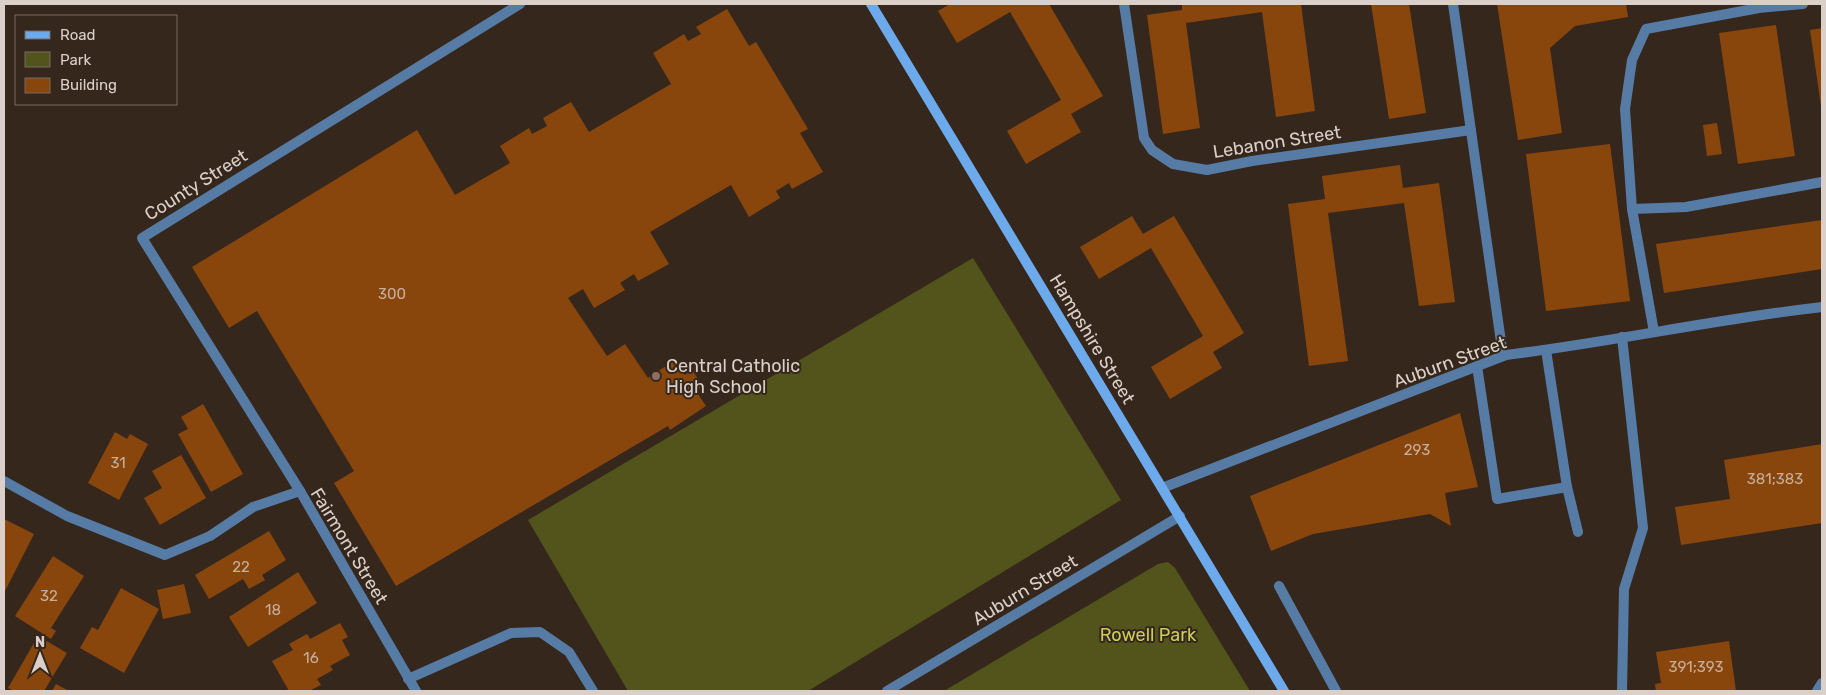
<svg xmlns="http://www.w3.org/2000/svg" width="1826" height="695" viewBox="0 0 1826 695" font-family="Rubik,sans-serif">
<rect width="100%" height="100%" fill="#36271d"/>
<g fill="#52541b">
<path d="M973,258L1121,500L808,691H628L528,520Z"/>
<path d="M1168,562L1175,568L1250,691H944L1158,564Z"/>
</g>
<g fill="#88460d">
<path d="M950,4H1049L1103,96L1071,114L1081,132L1026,164L1007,131L1061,100L1010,12L957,43L938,11Z"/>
<path d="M1182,4H1301L1315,111L1276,117L1262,12L1186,23L1200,128L1163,134L1147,15L1182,10Z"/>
<path d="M1371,4H1409L1426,113L1389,119Z"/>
<path d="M1497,4H1626L1628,17L1575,26L1550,48L1562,133L1518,140Z"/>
<path d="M727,9L749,46L756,42L808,129L800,133L823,172L792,189L789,183L776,191L780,198L749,217L731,185L650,232L669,264L638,281L634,274L620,283L625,290L594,308L583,289L568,298L607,356L625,344L648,378L675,360L685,375L692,370L703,386L696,391L706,406L670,430L668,426L396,586L334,483L354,471L257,311L229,328L192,267L417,130L455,195L510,163L500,146L529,128L532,134L547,126L543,118L571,102L589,132L671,84L653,53L684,34L688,41L701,34L696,27Z"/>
<path d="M1776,25L1795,156L1738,164L1719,33Z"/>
<path d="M1822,28V106H1821L1810,30Z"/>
<path d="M1717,123L1722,154L1707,156L1703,125Z"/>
<path d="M1610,144L1630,301L1546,311L1526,154Z"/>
<path d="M1400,165L1403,188L1439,183L1455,302L1419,306L1404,203L1328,213L1348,361L1309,366L1288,204L1325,199L1322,176Z"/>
<path d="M1132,216L1143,234L1174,216L1244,333L1213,352L1222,368L1170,399L1151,367L1203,336L1151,248L1099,279L1080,247Z"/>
<path d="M1822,220V269L1664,293L1656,244Z"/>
<path d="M203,404L243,474L211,492L178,434L188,429L181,417Z"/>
<path d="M1460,413L1478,487L1445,493L1451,526L1430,514L1313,534L1271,551L1250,496Z"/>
<path d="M115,432L127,439L130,434L148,444L119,500L88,483Z"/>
<path d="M1822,444V523L1681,545L1675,507L1730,499L1724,460Z"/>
<path d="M181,455L206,498L160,525L144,498L162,488L152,471Z"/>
<path d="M4,519L34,534L4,593Z"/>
<path d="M269,531L286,560L262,575L265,580L249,589L243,579L209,599L195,575Z"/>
<path d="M53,556L84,576L51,628L56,631L51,639L15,616Z"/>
<path d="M298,572L317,603L248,647L229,617Z"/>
<path d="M184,584L191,613L163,619L157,590Z"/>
<path d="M121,588L159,609L124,673L80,648L92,627L98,630Z"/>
<path d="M340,623L348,637L342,640L350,655L330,666L333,670L317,679L321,685L309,691H289L272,661L293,650L289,644L307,634L310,639Z"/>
<path d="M38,636L67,653L44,691H14L8,688Z"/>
<path d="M1729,641L1736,691H1656L1655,684L1661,683L1656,652Z"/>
<path d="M56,684L69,691H52Z"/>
</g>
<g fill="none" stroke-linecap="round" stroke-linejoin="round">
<g stroke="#567ca5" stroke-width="10">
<path d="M1632,209L1686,207L1822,182"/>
<path d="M1654,332L1632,209L1625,109L1632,60L1646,29L1759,8L1803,4"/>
<path d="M1477,366L1497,499L1567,487L1546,350"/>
<path d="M1567,487L1578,532"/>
<path d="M1279,586L1336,691"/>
<path d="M408,679L511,633L540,632L569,652L593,691"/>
<path d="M1622,691L1624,589L1643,528L1622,337"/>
</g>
<g stroke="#567ca5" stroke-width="10">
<path d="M1124,4L1144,138L1152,150L1173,164L1207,170L1252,161L1471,130"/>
<path d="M1453,4L1503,356"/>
<path d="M4,481L67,516L165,555L210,536L253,507L300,491"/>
<path d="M1162,488L1506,355C1612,342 1716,319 1822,307"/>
<path d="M416,691L300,491L142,238L520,4"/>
<path d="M887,691L1180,516"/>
<path d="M1817,691L1822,683"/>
</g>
<path stroke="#6caaeb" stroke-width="10" d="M871,4L1284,691"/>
</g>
<circle fill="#8d6e63" stroke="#36271d" stroke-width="2" cx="656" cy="376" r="5"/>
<g text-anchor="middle" stroke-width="4" stroke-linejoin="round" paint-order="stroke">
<g font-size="15" fill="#c6ae9a">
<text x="392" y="299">300</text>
<text x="1417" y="455">293</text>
<text x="118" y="468">31</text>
<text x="1775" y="484">381;383</text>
<text x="241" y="572">22</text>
<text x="49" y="601">32</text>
<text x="273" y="615">18</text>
<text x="311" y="663">16</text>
<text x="1696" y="672">391;393</text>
</g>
<g font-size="18" fill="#dad0c9" stroke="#36271d">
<text transform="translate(1277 142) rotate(-9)" y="6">Lebanon Street</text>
<text transform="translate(196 185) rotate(-32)" y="6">County Street</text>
<text transform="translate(1092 339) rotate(59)" y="6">Hampshire Street</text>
<text transform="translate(1450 362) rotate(-20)" y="6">Auburn Street</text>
<text transform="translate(349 546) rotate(59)" y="6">Fairmont Street</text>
<text transform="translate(1025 590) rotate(-31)" y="6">Auburn Street</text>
</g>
<g font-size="18" fill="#dad0c9" stroke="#36271d" text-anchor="start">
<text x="666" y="372">Central Catholic<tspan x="666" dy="21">High School</tspan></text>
</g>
<g font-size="18" fill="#cace59" stroke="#36271d">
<text x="1148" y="641">Rowell Park</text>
</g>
</g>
<rect width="1826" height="695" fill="none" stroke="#dad0c9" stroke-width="10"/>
<rect x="15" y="15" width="162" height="90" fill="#36271d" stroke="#786b62"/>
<rect x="25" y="31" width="25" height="8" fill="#6caaeb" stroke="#786b62"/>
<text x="60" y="40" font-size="15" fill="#dad0c9">Road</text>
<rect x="25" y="52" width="25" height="15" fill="#52541b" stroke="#786b62"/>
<text x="60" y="65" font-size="15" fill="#dad0c9">Park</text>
<rect x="25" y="78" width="25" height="15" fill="#88460d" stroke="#786b62"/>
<text x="60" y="90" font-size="15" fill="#dad0c9">Building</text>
<g transform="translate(40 655)" stroke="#36271d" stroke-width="4" paint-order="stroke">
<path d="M0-4L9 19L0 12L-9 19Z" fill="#dad0c9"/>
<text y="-8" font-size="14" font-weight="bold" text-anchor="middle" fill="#dad0c9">N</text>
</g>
</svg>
